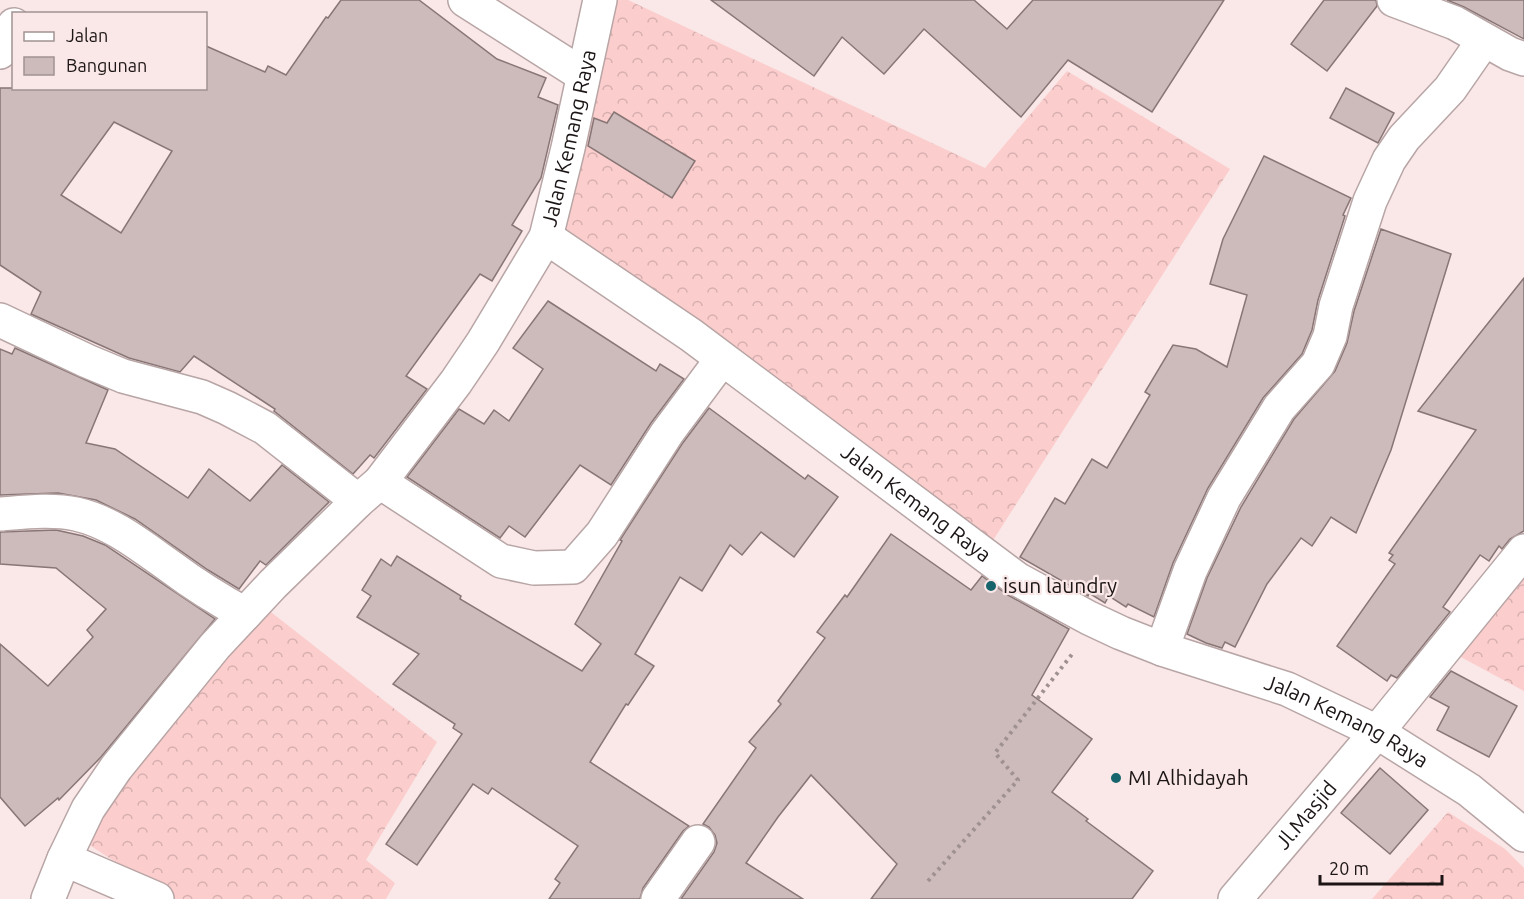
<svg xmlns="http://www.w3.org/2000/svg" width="1524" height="899" viewBox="0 0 1524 899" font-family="Ubuntu,sans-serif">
<defs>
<pattern id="forest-crowns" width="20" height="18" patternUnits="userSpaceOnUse" patternTransform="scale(1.5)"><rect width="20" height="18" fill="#fccdcd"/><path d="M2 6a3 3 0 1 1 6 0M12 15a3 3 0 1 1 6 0" fill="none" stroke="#d7afaf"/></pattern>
</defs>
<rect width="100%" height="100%" fill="#fae7e7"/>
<g fill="url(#forest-crowns)">
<path d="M600,0H628L985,168L1067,71L1230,169L983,556L546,237Z"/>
<path d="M1524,551V691L1444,648Z"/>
<path d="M267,609L437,742L366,860L395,883L386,899H173L80,839Z"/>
<path d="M1448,812L1505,849L1524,868V899H1372Z"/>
</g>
<g fill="#cdbaba" stroke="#877675" stroke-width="1.5" fill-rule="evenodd">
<path d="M341,0H419L497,59L546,78L538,97L558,105L541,178L512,225L522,231L492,281L480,274L406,376L427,389L374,458L370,455L353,474L274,411L275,409L194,356L180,372L129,358L31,314L41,292L0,265V88H206V46L265,72L268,66L286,75L326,17L328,18ZM114,122L172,151L121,233L61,195Z"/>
<path d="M711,0H974L1007,29L1033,0H1224L1152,112L1068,60L1021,117L924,29L884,74L842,37L814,76Z"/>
<path d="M1324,0H1376L1377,6L1327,71L1291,44Z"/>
<path d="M1447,0H1524V39L1464,7Z"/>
<path d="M1346,88L1394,113L1378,143L1330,118Z"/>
<path d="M614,112L695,161L672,198L588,146L594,118L607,123Z"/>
<path d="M1264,156L1351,198L1343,215L1345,216L1318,300L1312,330L1302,354L1263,398L1208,488L1173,563L1154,617L1128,604L1126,607L1109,596L1105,603L1089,593L1088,596L1020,557L1055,498L1065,504L1092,459L1107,468L1150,395L1145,392L1173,345L1196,349L1227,367L1247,295L1210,284L1223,239Z"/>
<path d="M1381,229L1451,254L1391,450L1356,533L1331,517L1312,546L1301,538L1267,584L1235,647L1225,642L1222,648L1206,643L1187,634L1207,578L1241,507L1294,419L1335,371L1347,343L1354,311Z"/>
<path d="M1524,278V531L1510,539L1502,549L1499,546L1489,561L1480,555L1443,607L1450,612L1397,678L1391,675L1387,681L1337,646L1395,564L1389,560L1393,555L1389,553L1476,430L1418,411Z"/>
<path d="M548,301L656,371L660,364L684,379L651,423L611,485L580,465L525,537L509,526L500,538L407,477L459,409L484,424L494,410L509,421L543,369L513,348Z"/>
<path d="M15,348L108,390L86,443L115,449L188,498L209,469L250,501L282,465L329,502L266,565L260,561L239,589L208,570L135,519L96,500L58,493L0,495V349L12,354Z"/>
<path d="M709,408L805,479L808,475L838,497L794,557L761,532L742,555L730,545L702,591L680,577L635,654L654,666L628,705L626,704L590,762L689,826L683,831L643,888L640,899H549L560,883L555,879L578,846L492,788L488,794L473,784L417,865L386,844L462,734L453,728L455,724L393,684L419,654L357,617L371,596L362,590L381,559L391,566L397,556L461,596L460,599L582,671L601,644L575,624L622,541L620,540L682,444Z"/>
<path d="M56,530L83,536L105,545L215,619L101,757L59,800L58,798L25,826L0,797V644L48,686L93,637L87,630L106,609L56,568L0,564V532Z"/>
<path d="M891,534L971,590L982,576L1008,595L1069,629L1032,695L1092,739L1052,792L1088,819L1086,821L1153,871L1132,899H871L897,864L811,775L778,817L746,863L803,899H681L714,852L717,843L715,835L709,827L703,824L756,748L749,742L781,704L778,701L825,638L817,632L845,595L847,597Z"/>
<path d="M1451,671L1517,706L1489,757L1437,730L1449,707L1430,697Z"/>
<path d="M1380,768L1428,810L1390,854L1341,813Z"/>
</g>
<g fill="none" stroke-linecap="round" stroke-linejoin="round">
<defs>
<g id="street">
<path d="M465,0L583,75"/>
<path d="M1394,0L1455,23L1510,54L1524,59"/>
<path d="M0,52L14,25"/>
<path id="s1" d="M546,237L691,335L1017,579L1089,618L1121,633L1162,649L1287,689L1377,732L1469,790L1524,835"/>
<path d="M0,320L87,361L123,376L202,397L227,408L265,428L358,501"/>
<path d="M380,482L501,561L534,568L573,567L602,534L667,433L722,359"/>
<path d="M2,514C26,512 52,509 76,514C112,522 141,546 171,567C195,585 219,600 245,614"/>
<path d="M1162,649L1190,571L1224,498L1279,408L1318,364L1330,336L1336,306L1370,201L1389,160L1404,138L1450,89L1484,40"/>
<path d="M64,859L157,899"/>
<path id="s2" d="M48,899L64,859L88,809L116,768L215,646L273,584L358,501L380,482L456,382L483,342L546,237L568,148L600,0"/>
<path d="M658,899L698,842"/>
<path id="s3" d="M1235,899L1377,732L1524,551"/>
</g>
</defs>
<use href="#street" stroke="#b8a5a5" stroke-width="36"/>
<path stroke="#9f9191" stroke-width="4" stroke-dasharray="3 4.5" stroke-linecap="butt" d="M928,881L1018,780L995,753L1073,653"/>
<use href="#street" stroke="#fff" stroke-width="33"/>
</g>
<g fill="#17656c" stroke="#fae7e7" stroke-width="2">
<circle cx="991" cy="586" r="6"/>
<circle cx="1116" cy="778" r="6"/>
</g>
<g text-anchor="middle" stroke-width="4.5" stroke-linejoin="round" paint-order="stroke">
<g font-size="21" fill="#1c1515" stroke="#fae7e7">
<text dy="7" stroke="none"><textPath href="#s2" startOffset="936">Jalan Kemang Raya</textPath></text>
<text dy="7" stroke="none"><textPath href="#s1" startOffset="456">Jalan Kemang Raya</textPath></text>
<text dy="7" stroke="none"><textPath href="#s1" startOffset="942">Jalan Kemang Raya</textPath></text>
<text dy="7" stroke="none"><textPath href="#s3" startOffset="110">Jl.Masjid</textPath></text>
</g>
<g font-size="21" fill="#1c1515" stroke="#fae7e7" text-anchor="start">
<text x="1003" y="593">isun laundry</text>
<text x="1128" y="785">MI Alhidayah</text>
</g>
</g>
<rect x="12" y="12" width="195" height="78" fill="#fae7e7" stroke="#a19393" stroke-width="1.5"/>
<rect x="24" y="32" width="30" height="9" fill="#ffffff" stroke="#a19393" stroke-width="1.5"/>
<text x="66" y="42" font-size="18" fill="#1c1515">Jalan</text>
<rect x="24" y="57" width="30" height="18" fill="#cdbaba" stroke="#a19393" stroke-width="1.5"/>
<text x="66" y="72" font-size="18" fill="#1c1515">Bangunan</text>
<path d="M1320 875v9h122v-9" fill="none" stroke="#1c1515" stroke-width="3"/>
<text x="1329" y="875" font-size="18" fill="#1c1515" stroke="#fae7e7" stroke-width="4.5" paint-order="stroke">20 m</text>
</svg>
